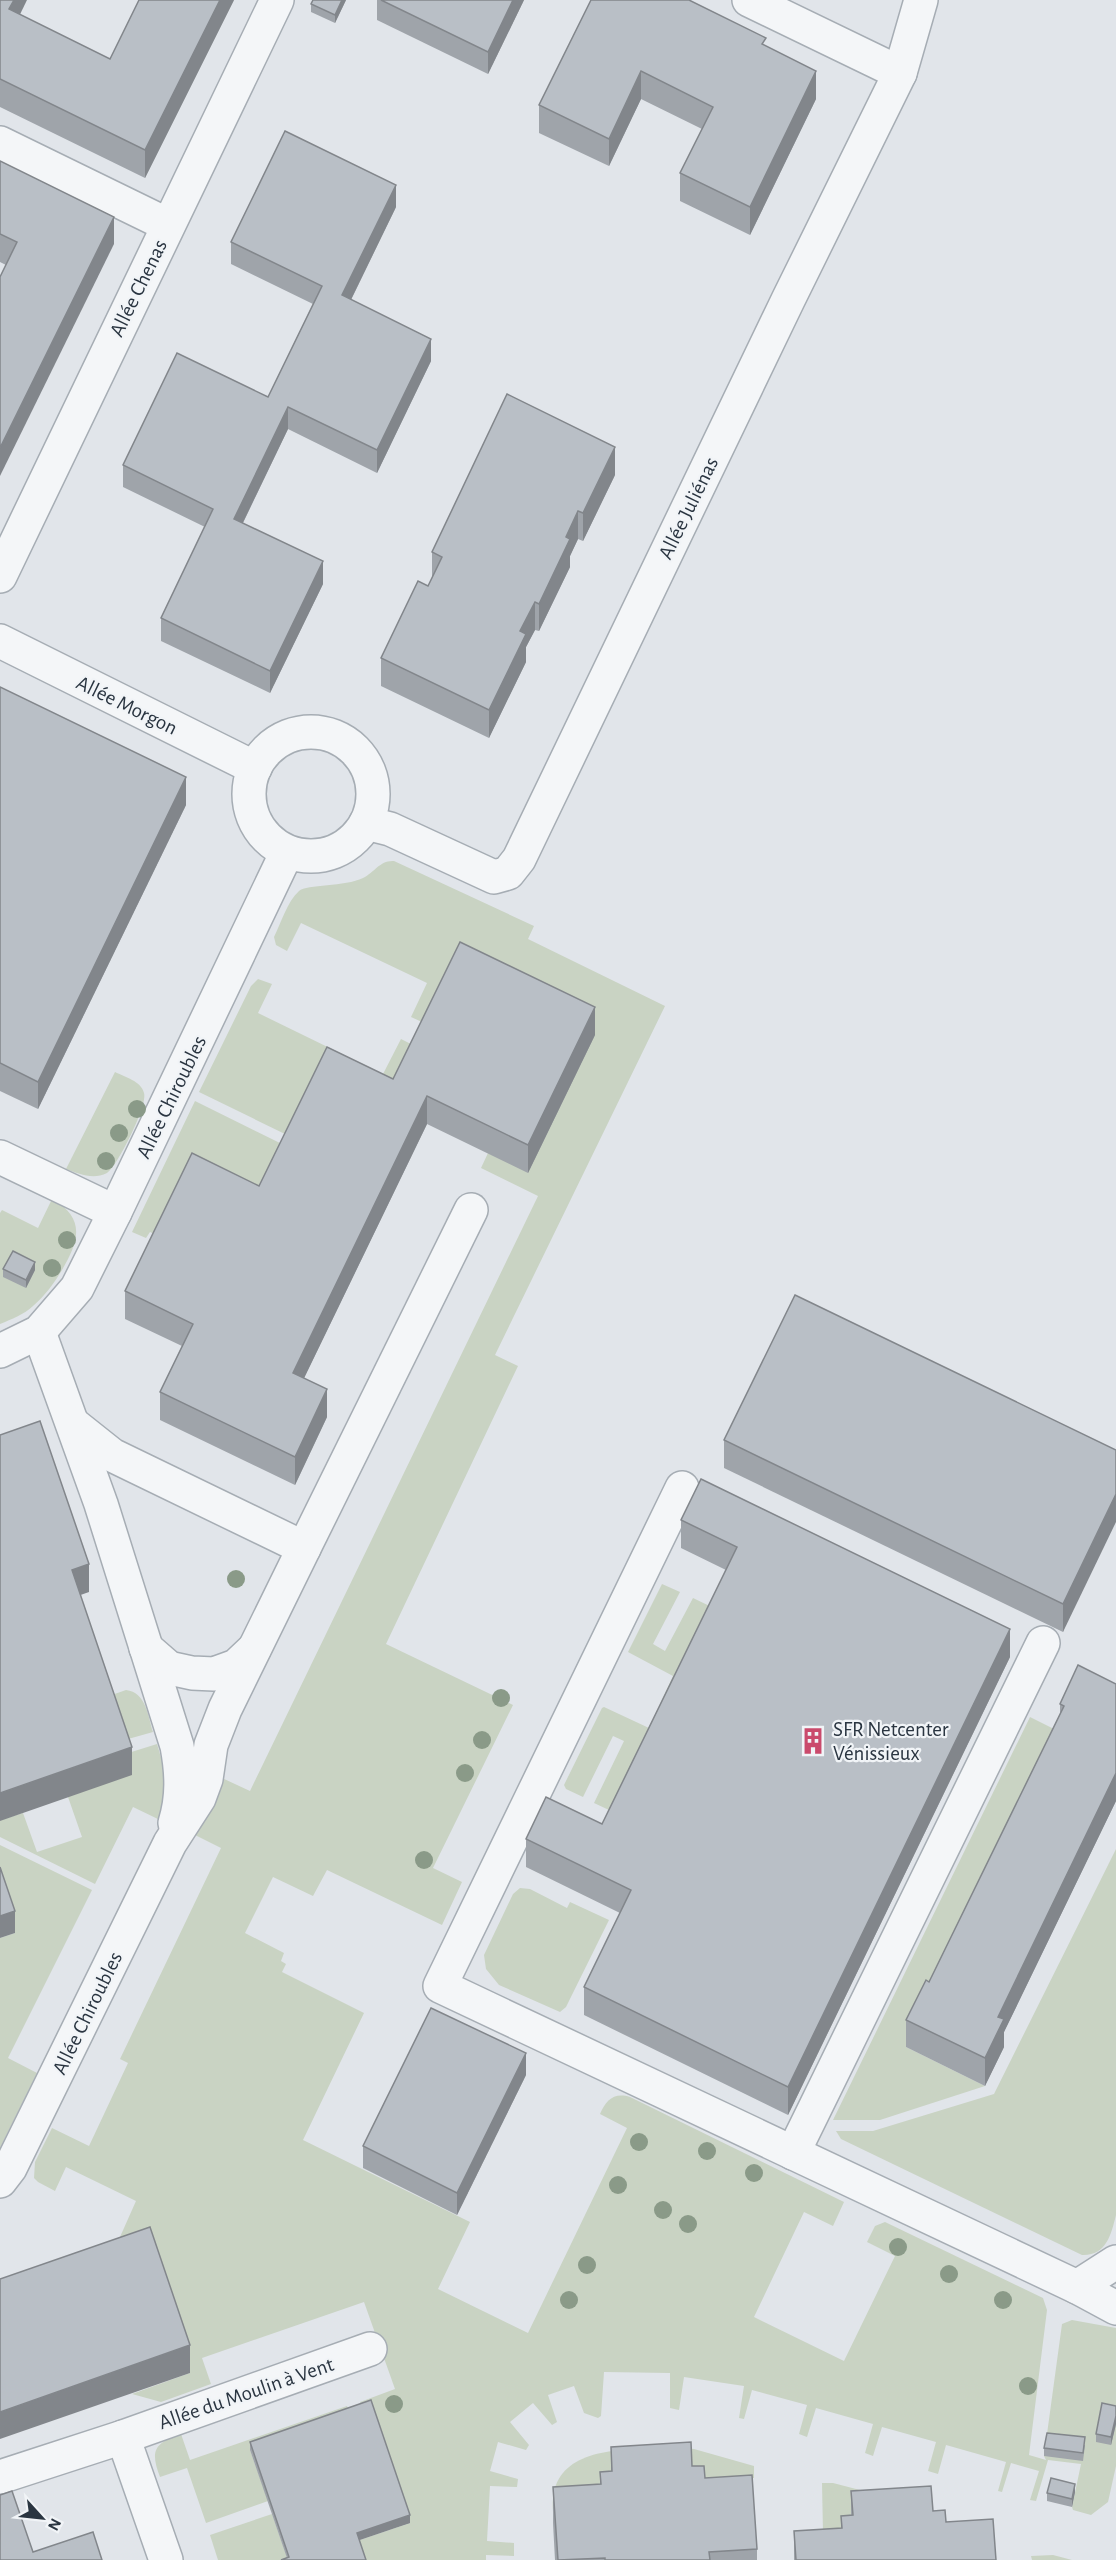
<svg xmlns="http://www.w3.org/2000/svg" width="1116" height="2560" viewBox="0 0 1116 2560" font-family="'Alegreya Sans',sans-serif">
<rect width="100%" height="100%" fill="#e1e5ea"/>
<g fill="#c9d3c3">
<path d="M394,861L534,926L528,939L665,1006L495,1355L518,1366L386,1644L513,1705L433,1868L462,1882L442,1925L327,1870L313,1896L273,1877L245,1933L284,1953L281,1961L286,1964L282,1972L364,2013L303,2140L470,2222L438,2289L528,2333L627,2128L600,2114C606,2100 614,2092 630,2097L844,2202L833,2226L804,2212L754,2317L844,2361L895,2256L867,2242L875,2226L885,2222L1043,2298L1047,2310L1029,2455L1046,2460L1044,2456L1062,2324L1072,2320L1116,2328V2466L1108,2502L1091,2515L1073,2510L1072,2507L1081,2464L1048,2460L1036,2501L1030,2500L1039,2471L1011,2463L1002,2492L998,2491L1006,2462L946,2445L938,2474L928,2471L936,2442L882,2427L873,2456L865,2453L873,2424L816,2408L807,2437L799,2434L807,2405L752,2390L744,2419L739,2418L744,2386L684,2377L679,2410L670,2408V2373L604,2372L601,2416L598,2418L584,2413L574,2386L548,2395L557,2422L552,2425L533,2403L510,2422L529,2445L526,2450L498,2442L490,2471L518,2479L517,2487L490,2486L487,2541L514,2543V2556L486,2555V2560H363L357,2541L410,2523L360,2402L395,2389L364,2302L202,2358L211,2384L161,2402L132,2394L190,2373L129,2263L120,2237L136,2201L66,2167L55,2191L38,2182L34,2178L35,2162L52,2128L89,2146L128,2063L120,2059L221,1848L195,1835L222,1778L250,1791L538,1196L481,1168L488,1153L528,1172L433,1027L411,1017L427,983L301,923L287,951L276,945L274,937C281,923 287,902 299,891C307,884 345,887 363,878C375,872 380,860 394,861Z"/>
<path d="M258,979L272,984L258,1013L383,1074L401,1039L421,1049L393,1107L287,1135L199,1092L251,986Z"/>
<path d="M115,1072C125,1077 141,1081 144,1093C148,1105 117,1167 107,1173C93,1180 79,1174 66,1169Z"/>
<path d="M195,1101L282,1144L259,1214L164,1238L150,1232L146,1238L132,1232Z"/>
<path d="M52,1199C86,1218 79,1241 62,1270C55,1282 44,1297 33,1306C23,1315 12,1319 0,1324V1213L2,1210L38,1228Z"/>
<path d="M662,1584L680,1592L653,1644L665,1651L693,1598L720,1611L602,1852L597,1833L609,1810L594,1803L624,1741L613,1736L583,1797L566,1789L564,1785L602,1708L604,1707L649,1728L673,1676L628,1652Z"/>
<path d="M126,1690C146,1692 148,1716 153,1732L121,1741L106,1697Z"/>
<path d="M1030,1717L1064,1734L906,2047L985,2086L880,2120H833Z"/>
<path d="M157,1744L169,1785L160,1820L133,1807L95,1884L0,1837V1820L23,1813L37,1852L82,1837L68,1797L125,1754Z"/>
<path d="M0,1845L92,1890L8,2058L37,2073L0,2148V1938L15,1933L0,1890Z"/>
<path d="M1116,1849V2215C1111,2235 1106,2256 1082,2255L841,2139L836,2131H873L994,2094Z"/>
<path d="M520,1888L530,1889L567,1908L570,1902L609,1920L566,2007L560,2012L499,1985L486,1969L484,1955L513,1894Z"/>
<path d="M347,2406L351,2415L250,2450L268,2501L206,2523L187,2468L160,2477C150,2451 154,2443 181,2434L190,2460Z"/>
<path d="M669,2447L694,2449L754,2466V2478L717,2479V2495Z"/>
<path d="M641,2449L584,2510L553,2512C548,2457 599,2450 641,2449Z"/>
<path d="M822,2483H833L883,2496L842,2533H823Z"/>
<path d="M272,2514L288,2560H218L210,2535Z"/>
<path d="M1053,2555L1072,2560H1032L1031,2556Z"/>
</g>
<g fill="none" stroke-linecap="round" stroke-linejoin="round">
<defs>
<g id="minor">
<path d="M749,0L900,73"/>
<path d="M0,143L168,225"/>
<path d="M0,576L277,0"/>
<path d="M0,641L255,768"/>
<circle cx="311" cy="794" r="62"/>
<path d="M366,823L390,829L494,877L508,873L519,859L788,300L900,73L921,0"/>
<path d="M0,1157L115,1212"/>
<path d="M39,1332L101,1504L177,1746C182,1773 183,1797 175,1823"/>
<path d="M0,1351L39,1332L77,1288L115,1212L287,852"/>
<path d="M682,1488L440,1986L1077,2287L1116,2262"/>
<path d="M304,1548L471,1210"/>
<path d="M146,1648L169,1668L192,1673L214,1674L236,1666L254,1649"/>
<path d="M793,2153L1043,1643"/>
<path d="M0,2181L10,2168L170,1843L199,1798L206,1779L211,1745L225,1709L304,1548L112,1455L73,1424"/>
<path d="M1077,2287L1116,2308"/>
<path d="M123,2437L370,2349"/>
<path d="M0,2477L123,2437L166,2560"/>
</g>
</defs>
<use href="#minor" stroke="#a6adb4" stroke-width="36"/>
<use href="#minor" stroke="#f4f6f8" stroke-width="33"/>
</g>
<g fill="#8a9a88">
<circle cx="137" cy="1109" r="9"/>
<circle cx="119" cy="1133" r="9"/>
<circle cx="106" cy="1161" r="9"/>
<circle cx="67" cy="1240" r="9"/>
<circle cx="52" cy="1268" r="9"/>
<circle cx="236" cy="1579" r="9"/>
<circle cx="501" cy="1698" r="9"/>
<circle cx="482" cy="1740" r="9"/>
<circle cx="465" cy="1773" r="9"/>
<circle cx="424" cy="1860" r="9"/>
<circle cx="639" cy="2142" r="9"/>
<circle cx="707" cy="2151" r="9"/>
<circle cx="754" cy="2173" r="9"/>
<circle cx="618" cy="2185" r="9"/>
<circle cx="663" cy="2210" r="9"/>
<circle cx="688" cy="2224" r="9"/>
<circle cx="898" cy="2247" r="9"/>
<circle cx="587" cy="2265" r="9"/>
<circle cx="949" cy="2274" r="9"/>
<circle cx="569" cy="2300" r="9"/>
<circle cx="1003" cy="2300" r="9"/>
<circle cx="1028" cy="2386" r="9"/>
<circle cx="394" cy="2404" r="9"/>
</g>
<g fill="#9fa4aa">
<path d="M0,0L20,15L110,59L234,0L145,178L0,107Z"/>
<path d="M313,0H346L335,23L311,12V4Z"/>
<path d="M377,0H524L488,74L377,20Z"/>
<path d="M591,0L766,46L816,99L750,235L680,201V173L702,129L641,99L609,166L539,133V105Z"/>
<path d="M0,161L114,244L6,265L0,262Z"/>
<path d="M396,207L351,300L431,361L377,473L288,429L243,523L323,584L270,693L161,641V618L205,527L123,487V465L268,397L313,304L231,264V242Z"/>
<path d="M615,475L583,541L578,539L570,556V567L539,631L535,630L526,647V662L489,738L381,686V658L428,586L432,579V552Z"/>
<path d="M0,687L186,805L38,1109L0,1091Z"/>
<path d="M595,1035L528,1173L427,1124L304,1378L327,1417L295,1485L160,1420V1392L182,1346L125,1319V1291L393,1079Z"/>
<path d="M3,1269L35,1270L26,1288L3,1277Z"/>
<path d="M724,1440L1116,1450L1063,1632L724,1468Z"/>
<path d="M681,1520L1010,1657L788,2115L584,2015V1987L620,1913L526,1867V1839L602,1824L726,1570L681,1548Z"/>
<path d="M1116,1684V1801L1004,2032V2047L985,2086L906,2047V2020L929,1982L1060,1714V1704Z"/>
<path d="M526,2075L457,2215L363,2168V2146Z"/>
<path d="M1116,2406V2424L1111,2445L1096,2442V2434Z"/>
<path d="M250,2442L410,2523L287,2558L250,2450Z"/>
<path d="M1085,2445L1083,2461L1044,2456V2448Z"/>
<path d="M611,2447L692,2466L705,2478L757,2549V2560H555L553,2523V2487L600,2484V2472L611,2471Z"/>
<path d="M851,2491L933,2511L996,2560H794V2531L841,2528V2516L851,2515Z"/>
<path d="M1075,2492L1072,2507L1047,2501V2493Z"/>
</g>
<g fill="#82868b">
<path d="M14,0H27L9,37V9Z"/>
<path d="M220,0H234L145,178V150Z"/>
<path d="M342,0H346L335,23V15Z"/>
<path d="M513,0H524L488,74V52Z"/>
<path d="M641,71V99L609,166V139Z"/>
<path d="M816,71V99L750,235V207Z"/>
<path d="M396,185V207L342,318V295Z"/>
<path d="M114,217V244L0,476V448Z"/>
<path d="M431,339V361L377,473V450Z"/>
<path d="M288,407V429L234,541V519Z"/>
<path d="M615,447V475L583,541V513Z"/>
<path d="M578,511V539L570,556V567L539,631V604L566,537Z"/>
<path d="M323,561V584L270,693V671Z"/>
<path d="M535,602V630L526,647V662L489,738V710L520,631Z"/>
<path d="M186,777V805L38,1109V1082Z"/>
<path d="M595,1007V1035L528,1173V1145Z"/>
<path d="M427,1096V1124L293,1401V1373Z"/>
<path d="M35,1262V1270L26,1288V1280Z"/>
<path d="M327,1389V1417L295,1485V1457Z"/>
<path d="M1116,1494V1522L1063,1632V1604Z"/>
<path d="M89,1564V1592L72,1598V1570Z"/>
<path d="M1010,1629V1657L788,2115V2087Z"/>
<path d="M132,1747V1775L0,1821V1793Z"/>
<path d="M1116,1773V1801L1004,2032V2047L985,2086V2058L998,2017Z"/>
<path d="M15,1911V1933L0,1938V1916Z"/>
<path d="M526,2053V2075L457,2215V2193Z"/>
<path d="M190,2345V2373L0,2439V2412Z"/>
<path d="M1116,2416V2424L1111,2445V2437Z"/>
<path d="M1075,2484V2492L1072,2507V2499Z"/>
<path d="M410,2515V2523L357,2541V2533Z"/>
</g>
<g fill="#b9bfc6" stroke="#82868b" stroke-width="1.5">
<path d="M0,0H14L9,9L110,59L139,0H220L145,150L0,79Z"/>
<path d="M313,0H342L335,15L311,4Z"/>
<path d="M381,0H513L488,52Z"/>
<path d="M591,0H689L766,38L762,44L816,71L750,207L680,173L713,107L641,71L609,139L539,105Z"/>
<path d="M285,131L396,185L342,295L431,339L377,450L288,407L234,519L323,561L270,671L161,618L213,509L123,465L177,353L268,397L322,286L231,242Z"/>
<path d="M0,161L114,217L0,448V277L17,242L0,234Z"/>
<path d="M507,394L615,447L583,513L578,511L566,537L570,539L539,604L535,602L520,631L526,634L489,710L381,658L418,581L428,586L442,557L432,552Z"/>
<path d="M0,687L186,777L38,1082L0,1063Z"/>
<path d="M460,942L595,1007L528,1145L427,1096L293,1373L327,1389L295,1457L160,1392L193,1324L125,1291L192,1153L259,1186L327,1047L393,1079Z"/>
<path d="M13,1251L35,1262L26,1280L3,1269Z"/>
<path d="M795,1295L1116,1450V1494L1063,1604L724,1440Z"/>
<path d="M40,1421L89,1564L72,1570L132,1747L0,1793V1435Z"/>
<path d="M701,1479L1010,1629L788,2087L584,1987L631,1890L526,1839L546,1797L602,1824L737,1547L681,1520Z"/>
<path d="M1078,1665L1116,1684V1773L998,2017L1004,2019L985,2058L906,2020L926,1980L929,1982L1064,1706L1060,1704Z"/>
<path d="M0,1867L15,1911L0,1916Z"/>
<path d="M431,2008L526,2053L457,2193L363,2146Z"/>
<path d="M150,2227L190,2345L0,2412V2279Z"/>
<path d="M371,2400L410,2515L357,2533L366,2560H281L289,2557L250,2442Z"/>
<path d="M1102,2403L1116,2406V2416L1111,2437L1096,2434Z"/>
<path d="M1047,2433L1085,2437L1083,2453L1044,2448Z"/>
<path d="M691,2442L692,2466H704L705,2478L752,2475L757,2549L709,2552L710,2560H605V2558L558,2560L553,2487L601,2484L600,2472L612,2471L611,2447Z"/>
<path d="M1051,2478L1075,2484L1072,2499L1047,2493Z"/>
<path d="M931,2486L933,2511L945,2510L946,2522L993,2519L996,2560H796L794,2531L842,2528L841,2516L853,2515L851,2491Z"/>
<path d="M12,2491L33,2552L93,2532L102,2560H0V2495Z"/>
</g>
<defs>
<symbol id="building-bare" viewBox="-9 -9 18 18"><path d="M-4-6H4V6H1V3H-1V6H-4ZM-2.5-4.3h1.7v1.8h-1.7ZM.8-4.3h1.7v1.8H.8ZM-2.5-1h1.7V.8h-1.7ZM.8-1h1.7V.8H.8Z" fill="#ca4a6c" stroke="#f1f4f7" stroke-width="2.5" paint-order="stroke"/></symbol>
</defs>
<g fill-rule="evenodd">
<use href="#building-bare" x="794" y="1722" width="38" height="38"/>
</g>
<g text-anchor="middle" stroke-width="4.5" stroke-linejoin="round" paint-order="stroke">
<g font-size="21" fill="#2a3541" stroke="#f1f4f7">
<text transform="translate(138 288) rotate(-64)" y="7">Allée Chenas</text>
<text transform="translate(688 508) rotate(-64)" y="7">Allée Juliénas</text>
<text transform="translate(127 705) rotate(26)" y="7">Allée Morgon</text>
<text transform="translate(171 1097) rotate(-64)" y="7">Allée Chiroubles</text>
<text transform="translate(87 2013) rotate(-64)" y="7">Allée Chiroubles</text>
<text transform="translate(246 2393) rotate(-19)" y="7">Allée du Moulin à Vent</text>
</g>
<g font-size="21" fill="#2a3541" stroke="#f1f4f7" text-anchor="start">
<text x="833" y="1736">SFR Netcenter<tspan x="833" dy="24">Vénissieux</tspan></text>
</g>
</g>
<g transform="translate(42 2518) rotate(117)" stroke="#f1f4f7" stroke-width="4.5" paint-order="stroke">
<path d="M0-4.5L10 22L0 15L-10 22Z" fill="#2a3541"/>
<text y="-9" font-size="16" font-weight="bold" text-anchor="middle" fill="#2a3541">N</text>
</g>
</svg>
